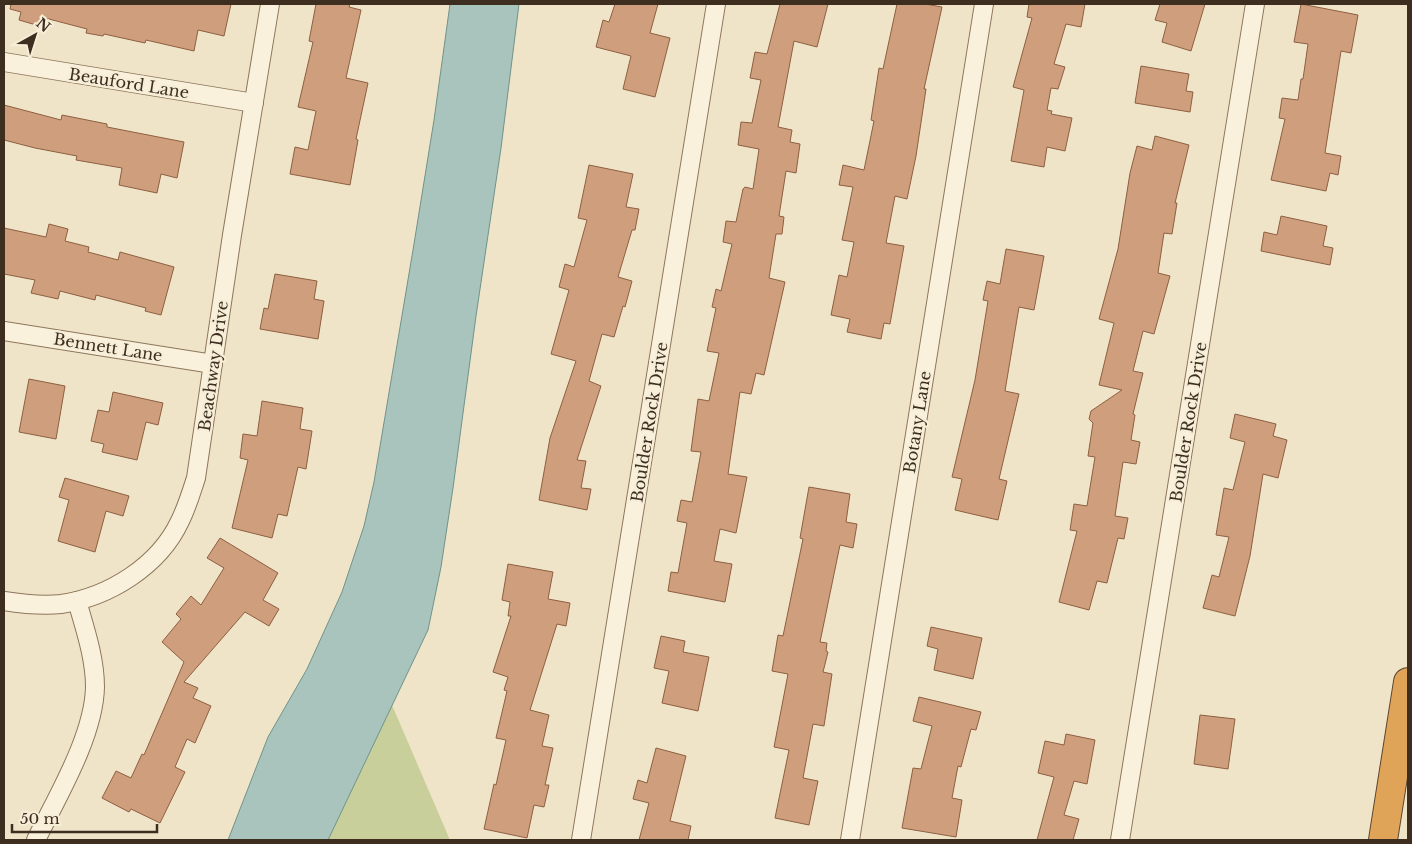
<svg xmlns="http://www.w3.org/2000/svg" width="1412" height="844" viewBox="0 0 1412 844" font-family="'Libre Baskerville',serif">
<rect width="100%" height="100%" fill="#f0e4c8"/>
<path fill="#c9cf9b" d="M392,705L450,840H328L330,835Z"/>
<path fill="#a9c4bc" stroke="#6f938a" d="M450,4H519L501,148L476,316L453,488L441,567L428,630L328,840H228L268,737L307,669L342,592L364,526L374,482L413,250L434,120Z"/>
<g fill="#cf9f7d" stroke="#8d5f41">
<path d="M11,4H231L224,36L198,30L194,51L146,40L145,43L104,34L103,36L86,33L87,29L45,18L43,27L19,20L21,12L10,9Z"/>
<path d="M316,4H350L349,7L361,10L346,78L368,83L356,139L358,140L350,185L290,174L295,147L308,150L316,111L298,107L313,42L309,41Z"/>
<path d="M615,4H658L650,33L670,38L655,97L623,89L631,56L596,47L603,20L609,22Z"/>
<path d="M780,4H828L817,47L794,41L778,127L792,130L790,142L800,144L796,173L786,171L779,216L784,217L782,234H776L769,278L785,282L764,375L756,373L751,394L740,392L728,474L747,477L736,533L720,529L714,561L732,564L725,602L668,591L671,572L678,573L687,523L677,521L681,500L692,502L701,452L691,451L698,399L709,401L719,353L707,351L716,308L712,307L716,289L721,291L732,244L723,242L726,221L736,222L743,189L745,187L753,189L759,149L738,145L741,122L752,123L761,80L750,78L755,52L767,54Z"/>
<path d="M897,4H925L942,7L924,89H926L916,156L907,199L895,196L886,243L904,246L890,324L884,323L881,339L847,332L850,319L831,315L839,275L847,277L854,242L842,240L853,187L839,185L843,165L864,170L874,121L871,120L879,68L883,69Z"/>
<path d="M1029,4H1085L1081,27L1066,24L1054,64L1065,67L1058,89L1051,88L1047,110L1052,111L1051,114L1072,118L1065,151L1047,147L1044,167L1011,161L1024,90L1013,87L1032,18L1027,17Z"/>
<path d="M1160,4H1205L1191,51L1162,42L1167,23L1155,20Z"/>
<path d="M1301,4L1358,15L1351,53L1341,51L1325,153L1341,156L1338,175L1330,173L1326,191L1271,180L1285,119L1279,118L1282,98L1298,100L1301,79H1303L1308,44L1294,42Z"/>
<path d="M1141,66L1189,74L1186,91L1193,92L1190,112L1135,103Z"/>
<path d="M4,105L61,120L62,115L107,124V127L184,142L177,178L161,174L157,193L119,185L122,168L76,160L77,156L35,148L4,140Z"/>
<path d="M1155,136L1189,145L1175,203H1177L1172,234L1164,233L1158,273L1170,276L1154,334L1143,331L1133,371L1143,373L1133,414L1135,415L1131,440L1140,442L1136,464L1123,462L1115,516L1128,518L1124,539L1118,538L1107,583L1097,581L1089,610L1059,602L1077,531L1070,530L1074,504L1087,506L1095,457L1088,456L1093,423L1089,419L1091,411L1122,390L1099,385L1114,323L1099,319L1118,249L1130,173L1137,146L1152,150Z"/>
<path d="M589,165L633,174L626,207L639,209L635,230H632L618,277L632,281L625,307L623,306L614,337L602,334L589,381L601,386L577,460L586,461L581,488L591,489L587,510L539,500L550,438L576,361L551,354L569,290L559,287L565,264L574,267L587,220L578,218Z"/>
<path d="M1281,216L1327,226L1323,246L1333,248L1330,265L1261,251L1264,232L1277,235Z"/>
<path d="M49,224L68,229L65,241L89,247L88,252L118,260L120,252L174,267L161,315L145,311L146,308L96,295L95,300L60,291L58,299L31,293L35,280L4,274V228L46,237Z"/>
<path d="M1006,249L1044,256L1034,310L1019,307L1005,391L1019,394L999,479L1007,481L998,520L955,510L962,479L952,477L975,380L988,301L983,300L987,281L1000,284Z"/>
<path d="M275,274L317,281L314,299L324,301L318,339L260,329L264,308L268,309Z"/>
<path d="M29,379L65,386L56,439L19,432Z"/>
<path d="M113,392L163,403L158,425L146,422L137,460L102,452L104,444L91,441L98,410L109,412Z"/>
<path d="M262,401L303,408L300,429L312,431L306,469L298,467L287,516L278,514L272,538L232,528L248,460L240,458L243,434L257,436Z"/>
<path d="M1235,414L1276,424L1273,436L1287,440L1278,478L1263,474L1250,556L1235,616L1203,608L1212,575L1219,577L1229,537L1216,535L1224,488L1233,490L1245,442L1230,438Z"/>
<path d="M65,478L129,496L123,516L106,511L95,552L58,541L69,500L59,497Z"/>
<path d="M809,487L850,494L846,522L857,524L853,548L840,545L820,642L827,643L826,651L828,652L823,672L832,674L824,726L813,724L803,778L818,781L809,825L775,818L789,750L774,747L788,674L772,671L778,635L783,636L803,539L800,538Z"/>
<path d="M220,538L278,573L263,600L279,609L269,626L245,612L184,682L198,688L193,698L211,706L195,743L187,739L175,767L185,772L160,823L131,809L129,812L102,798L116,771L131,778L142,754L144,755L184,662L162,642L181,619L176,614L191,596L201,605L224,568L207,558Z"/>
<path d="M508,564L553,572L548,599L570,603L566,626L557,624L530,710L549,715L542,746L553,748L545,785H549L544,807L534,805L527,838L484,829L494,784L496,785L506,740L496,738L507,691L504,690L508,677L493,672L511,616H508L510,602L502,600Z"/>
<path d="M931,627L982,638L973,679L934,670L938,649L927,646Z"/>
<path d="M661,636L685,641L683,652L709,657L698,711L662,703L669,671L654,668Z"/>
<path d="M919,697L981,712L976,730L971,729L961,767L958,766L952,798L962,800L956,837L902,828L913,768L921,769L932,726L913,721Z"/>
<path d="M1200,715L1235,719L1228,769L1194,764Z"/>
<path d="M1066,734L1095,740L1087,784L1074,781L1064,815L1079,819L1073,840H1037L1054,777L1038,773L1045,741L1064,745Z"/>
<path d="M656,748L686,756L670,821L691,826L688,840H639L649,803L633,799L638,780L647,783Z"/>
</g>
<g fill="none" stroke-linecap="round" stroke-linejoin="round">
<defs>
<g id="minor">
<path d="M4,62L254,103"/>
<path d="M4,331L213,364"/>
<path d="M4,601C23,604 42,606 61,604C109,597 159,566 180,521C187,507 191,493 196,478L232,235L270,4"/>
<path d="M36,840C57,797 94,736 95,687C95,658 85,629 77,601"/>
<path d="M581,840L716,4"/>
<path d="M850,840L984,4"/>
<path d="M1120,840L1255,4"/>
</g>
<path id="motorway" d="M1383,840L1408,682"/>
</defs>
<use href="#minor" stroke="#8d765c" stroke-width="20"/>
<use href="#motorway" stroke="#5b4430" stroke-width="30"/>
<use href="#minor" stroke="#faf1dc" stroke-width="18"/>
<use href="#motorway" stroke="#e0a458" stroke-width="28"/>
</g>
<g text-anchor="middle" stroke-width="4.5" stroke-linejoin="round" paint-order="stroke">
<g font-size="16" fill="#3d2e20" stroke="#f7eed8">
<text transform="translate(129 83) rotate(9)" y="6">Beauford Lane</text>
<text transform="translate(108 347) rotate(9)" y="6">Bennett Lane</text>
<text transform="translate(213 366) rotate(-82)" y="6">Beachway Drive</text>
<text transform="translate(649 422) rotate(-81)" y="6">Boulder Rock Drive</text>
<text transform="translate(917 422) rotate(-81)" y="6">Botany Lane</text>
<text transform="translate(1188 422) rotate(-81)" y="6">Boulder Rock Drive</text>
</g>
</g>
<rect width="1412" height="844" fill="none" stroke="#3d2e20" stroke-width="10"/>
<g transform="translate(35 35) rotate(39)" stroke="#f7eed8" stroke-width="4" paint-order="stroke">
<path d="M0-4L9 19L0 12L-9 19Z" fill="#3d2e20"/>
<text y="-8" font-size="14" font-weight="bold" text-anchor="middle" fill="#3d2e20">N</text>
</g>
<path d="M12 824v8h145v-8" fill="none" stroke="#3d2e20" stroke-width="2.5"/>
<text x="20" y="824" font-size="15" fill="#3d2e20" stroke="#f7eed8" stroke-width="4" paint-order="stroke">50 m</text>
</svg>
